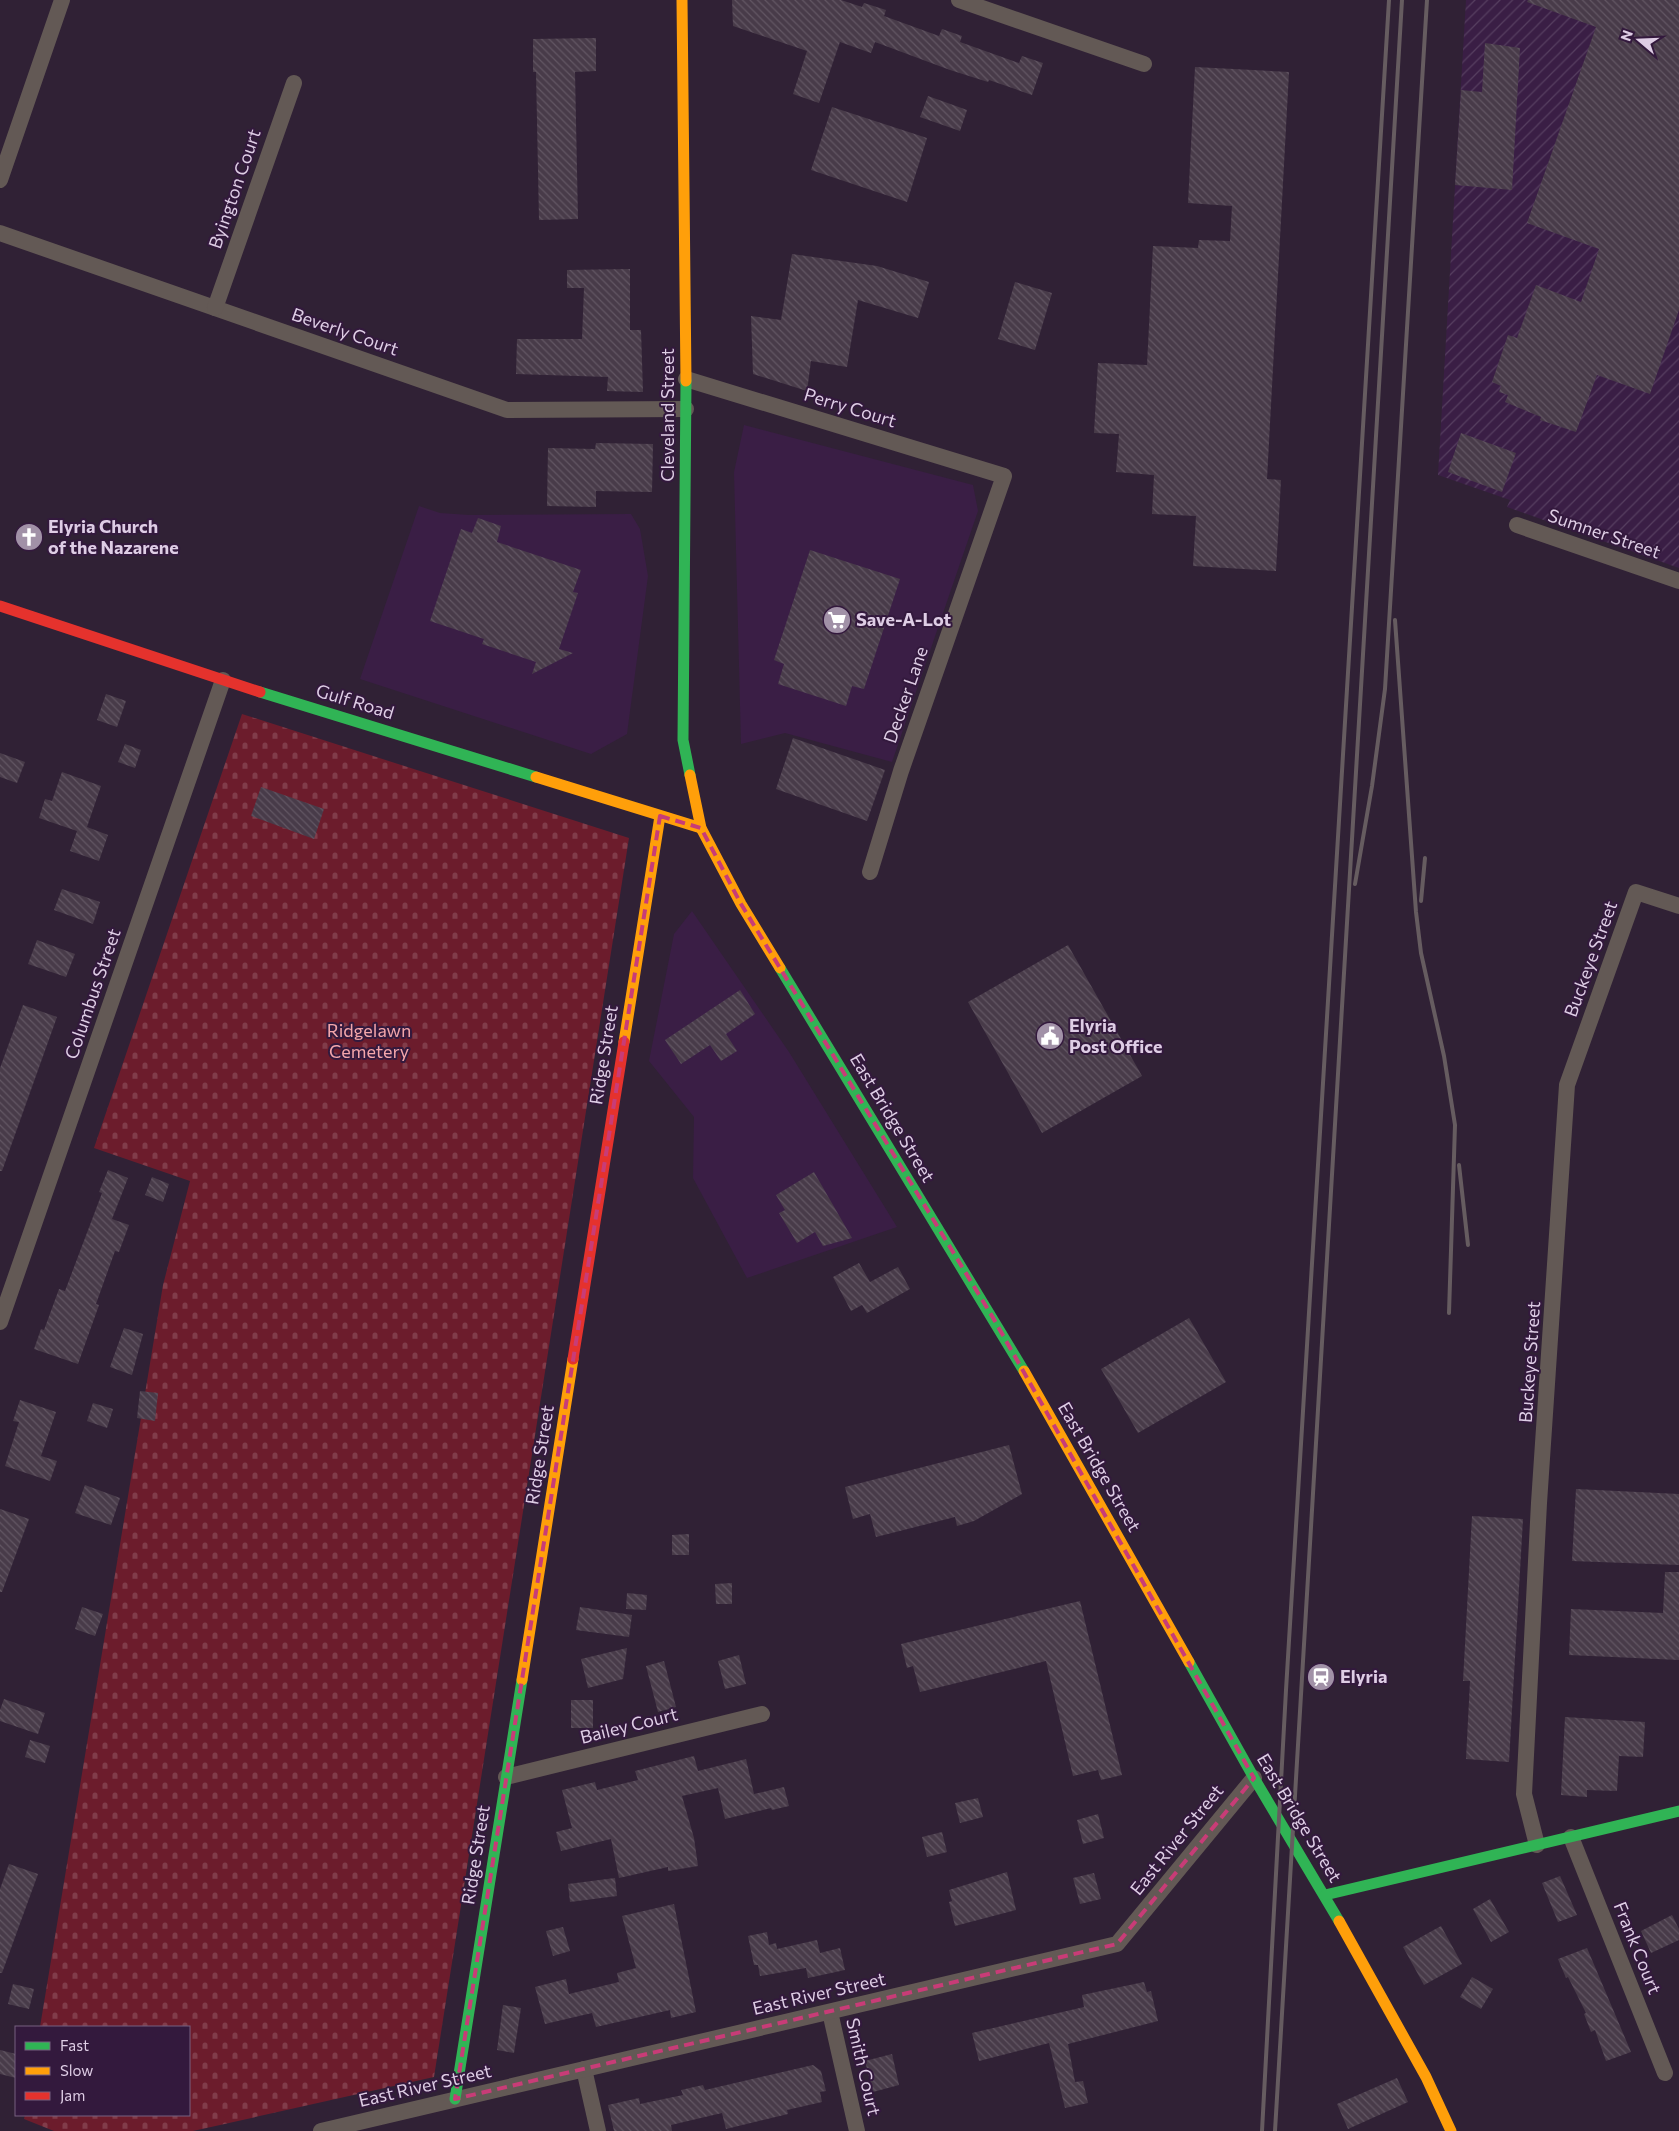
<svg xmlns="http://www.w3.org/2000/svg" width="1679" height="2131" viewBox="0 0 1679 2131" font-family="Commissioner,sans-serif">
<defs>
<pattern id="industrial-furrows" width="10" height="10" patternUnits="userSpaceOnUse" patternTransform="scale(1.25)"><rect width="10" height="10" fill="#3a1e45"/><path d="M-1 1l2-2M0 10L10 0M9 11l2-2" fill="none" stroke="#563e60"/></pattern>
<pattern id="cemetery-stones" width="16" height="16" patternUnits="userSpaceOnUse" patternTransform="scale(1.25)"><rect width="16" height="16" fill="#6c1c2c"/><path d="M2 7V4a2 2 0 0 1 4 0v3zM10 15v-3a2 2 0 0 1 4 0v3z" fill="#813c4a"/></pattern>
<pattern id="building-back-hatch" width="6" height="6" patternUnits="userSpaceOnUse" patternTransform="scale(1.25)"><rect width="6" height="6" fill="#483b49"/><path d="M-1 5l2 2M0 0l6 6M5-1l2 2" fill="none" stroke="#625663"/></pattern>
</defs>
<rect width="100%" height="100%" fill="#302135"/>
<g fill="#3a1e45">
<path d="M744,425L973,485L978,511L892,762L785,733L741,744L734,472Z"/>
<path d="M419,506L440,513L469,515L631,514L640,529L648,576L627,734L591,754L360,679Z"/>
<path d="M692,911L789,1052L897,1227L747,1278L693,1178L694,1117L649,1061L674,934Z"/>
</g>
<path fill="url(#industrial-furrows)" d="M1466,0H1679V568L1507,507L1510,500L1438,475Z"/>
<path fill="url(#cemetery-stones)" d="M242,714L629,838L434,2077L193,2131H54L24,2119L25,2115H189V2027H40L163,1285L190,1181L94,1148Z"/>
<g fill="url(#building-back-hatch)">
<path d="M732,0H841L862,7L864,3L886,10L884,16L939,36L942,29L962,36L960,42L1019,63L1022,56L1043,63L1032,95L989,80L988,82L950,70L875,42L871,53L840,42L819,103L793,94L807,51L733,26Z"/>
<path d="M1528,0H1679V310L1650,394L1597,375L1576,432L1540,420L1541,417L1505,402L1508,395L1499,392L1501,386L1492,382L1508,335L1517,338L1536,285L1581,302L1599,249L1527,223L1596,27L1527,2Z"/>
<path d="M596,38V71L575,72L578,219L539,220L536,72H533V39Z"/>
<path d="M1485,43L1520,48L1512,190L1455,185L1461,90L1482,92Z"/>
<path d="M1195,67L1289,72L1267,479L1281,480L1276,571L1193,566L1196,516L1152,514L1154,475L1116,472L1119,434L1094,433L1098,363L1147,365L1153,246L1198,248L1199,240L1230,241L1232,206L1188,203Z"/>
<path d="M928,96L967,110L960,131L920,117Z"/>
<path d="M832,107L927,138L907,202L811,170Z"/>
<path d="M792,254L877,266L929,282L918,318L858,300L847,367L811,361L807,391L753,374L751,316L781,320Z"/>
<path d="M630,269V330H641L643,392L607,391L608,377L516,374L517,339H582L584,288H567V270Z"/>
<path d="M1015,282L1052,293L1035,350L998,339Z"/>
<path d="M1461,433L1516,453L1502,492L1448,472Z"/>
<path d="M596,443L653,444L652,492L596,491V507L547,506L548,448L595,449Z"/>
<path d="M478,518L501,526L497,542L581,570L573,592L578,593L559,649L573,653L532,674L536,662L482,644L484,639L430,621L461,529L472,533Z"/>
<path d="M810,550L900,579L864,689L852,686L846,706L778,684L784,664L774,660Z"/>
<path d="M106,694L126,701L117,727L97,720Z"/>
<path d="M793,738L885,770L867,821L776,789Z"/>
<path d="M125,744L141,750L135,768L118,762Z"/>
<path d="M0,753L25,762L17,783L0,777Z"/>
<path d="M62,772L101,786L87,827L108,835L99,861L70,851L77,831L39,818L45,799L52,801Z"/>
<path d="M261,787L324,809L314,839L251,816Z"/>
<path d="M62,889L100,902L93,924L54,910Z"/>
<path d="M37,940L75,954L66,977L28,964Z"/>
<path d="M1068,945L1142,1076L1042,1133L968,1002Z"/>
<path d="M740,990L755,1014L726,1034L737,1051L721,1061L710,1045L681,1064L665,1040Z"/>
<path d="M23,1005L57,1017L2,1171H0V1068Z"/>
<path d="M108,1170L128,1178L112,1219L129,1225L119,1252L115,1251L96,1304L99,1305L78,1364L34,1349L41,1329L44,1330L59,1289L65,1291L102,1193L99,1192Z"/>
<path d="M814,1172L852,1238L823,1246L815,1232L797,1243L779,1213L785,1210L776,1195Z"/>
<path d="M152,1177L169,1184L163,1202L145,1195Z"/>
<path d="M859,1263L870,1282L898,1267L910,1289L867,1313L862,1305L851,1311L833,1277Z"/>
<path d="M1189,1318L1226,1382L1138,1433L1101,1369Z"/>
<path d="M124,1328L143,1334L132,1375L110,1367Z"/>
<path d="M140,1391L158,1393L155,1421L137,1418Z"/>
<path d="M20,1400L56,1412L41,1456L57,1461L50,1481L5,1466L19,1422L13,1421Z"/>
<path d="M93,1403L113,1409L107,1428L87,1421Z"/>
<path d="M1009,1445L1022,1494L974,1521L957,1526L955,1517L876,1537L870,1514L853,1519L845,1487Z"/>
<path d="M85,1485L120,1498L111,1525L75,1513Z"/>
<path d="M1576,1489L1679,1494V1565L1572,1561Z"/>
<path d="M0,1509L29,1519L2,1592H0Z"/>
<path d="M1472,1516L1523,1519L1509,1762L1466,1759L1470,1681H1463Z"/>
<path d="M689,1534V1555H672V1535Z"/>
<path d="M1665,1572H1679V1660L1569,1655L1571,1609L1663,1613Z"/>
<path d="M732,1583V1604H716L715,1584Z"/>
<path d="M627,1593L647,1595L646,1610L626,1609Z"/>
<path d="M1080,1601L1122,1775L1101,1780L1098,1770L1073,1776L1046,1661L920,1692L913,1666L907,1668L901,1644Z"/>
<path d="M82,1607L103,1614L95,1636L75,1629Z"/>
<path d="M580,1607L632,1615L629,1637L576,1630Z"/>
<path d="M627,1648L623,1679L588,1688L581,1659Z"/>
<path d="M739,1655L746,1684L725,1689L718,1661Z"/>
<path d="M664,1661L676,1707L658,1712L646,1666Z"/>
<path d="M4,1699L45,1713L38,1734L0,1721V1710Z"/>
<rect x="571" y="1700" width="22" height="28"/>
<path d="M1565,1717L1645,1722L1643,1757L1619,1756L1617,1791L1587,1790V1797L1561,1795Z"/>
<path d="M30,1740L50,1746L45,1763L25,1757Z"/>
<path d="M694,1756L698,1771L746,1759L754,1794L784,1787L789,1806L772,1810L771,1808L725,1819L718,1788L682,1796L694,1838L698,1866L668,1871V1867L619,1878L611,1839L561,1851L556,1832L572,1828L562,1790L595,1782L597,1790L638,1780L635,1771Z"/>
<path d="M978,1798L983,1817L960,1823L955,1803Z"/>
<path d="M1098,1814L1104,1838L1083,1844L1077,1820Z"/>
<path d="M942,1832L947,1852L927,1857L922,1837Z"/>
<path d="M9,1864L38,1874L2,1973H0V1889Z"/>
<path d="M1007,1872L1016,1910L955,1926L949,1902L952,1901L949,1890Z"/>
<path d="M1094,1873L1101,1899L1080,1904L1073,1878Z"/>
<path d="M1560,1876L1577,1915L1558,1922L1542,1883Z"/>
<path d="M615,1878L617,1896L570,1902L568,1884Z"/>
<path d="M1490,1899L1509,1932L1491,1942L1473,1909Z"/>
<path d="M674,1904L696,2012L671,2018L670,2010L596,2027L592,2013L545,2024L535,1987L566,1979L569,1994L619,1982L617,1973L636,1968L622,1916Z"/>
<path d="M1672,1915L1679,1929V1940L1651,1953L1641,1931Z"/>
<path d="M1441,1926L1462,1964L1424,1985L1403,1947Z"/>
<path d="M563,1927L570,1951L553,1956L546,1931Z"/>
<path d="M767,1932L769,1945L776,1943L777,1949L817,1940L820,1953L840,1948L845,1970L808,1978L806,1968L760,1976L758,1965H754L748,1936Z"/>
<path d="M1587,1948L1631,2052L1606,2061L1595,2030L1591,2032L1584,2014L1586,2013L1568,1977L1566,1978L1558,1959Z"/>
<path d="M1472,1977L1493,1989L1481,2009L1460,1997Z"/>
<path d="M1144,1982L1147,1992L1151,1991L1158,2021L1068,2044L1075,2082L1083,2081L1088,2103L1065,2108L1049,2043L979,2061L972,2033L1084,2007L1082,1995Z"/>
<path d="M13,1984L34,1989L29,2009L8,2004Z"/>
<path d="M503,2005L521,2008L514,2053L497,2050Z"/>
<path d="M0,2050L16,2054V2078L0,2074Z"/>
<path d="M892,2054L899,2085L873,2092L865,2061Z"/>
<path d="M813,2065L821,2071L826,2091L820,2092L822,2102L787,2110L788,2114L726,2129L722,2113L671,2125L672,2131H614L608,2105L639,2098L640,2104L683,2095L681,2090L703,2085L705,2090Z"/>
<path d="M1397,2078L1408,2102L1348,2129L1337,2104Z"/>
</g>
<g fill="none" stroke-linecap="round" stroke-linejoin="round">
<g stroke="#635955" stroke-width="16">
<path d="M959,0L1144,64"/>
<path d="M0,180L62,0"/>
<path d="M0,233L507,410L686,409"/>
<path d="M215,308L294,83"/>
<path d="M686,379L1004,476L901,771L870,872"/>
<path d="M1517,525L1679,581"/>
<path d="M0,1322L223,680"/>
<path d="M506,1777L762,1714"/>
<path d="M1571,1837L1665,2073"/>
<path d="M1537,1845L1524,1794L1539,1503L1567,1085L1636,892L1679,906"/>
<path d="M830,2012L857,2131"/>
<path d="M584,2069L598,2131"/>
<path d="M321,2131L1117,1944L1254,1778"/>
</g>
<g stroke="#30b455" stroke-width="11">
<path d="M686,381L683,740L690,775"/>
<path d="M260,692L536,777"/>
<path d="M780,968L1024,1371"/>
<path d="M1189,1662L1254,1778L1339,1921"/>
<path d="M1325,1895L1679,1811"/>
<path d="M455,2099L522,1680"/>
</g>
<g stroke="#ff9f0a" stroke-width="11">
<path d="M682,0L686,381"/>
<path d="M690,775L701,828L741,904L780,968"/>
<path d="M536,777L701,828"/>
<path d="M624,1042L660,816"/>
<path d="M1024,1371L1189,1662"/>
<path d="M522,1680L573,1359"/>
<path d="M1339,1921L1426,2077L1451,2131"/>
</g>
<g stroke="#e5322d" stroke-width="11">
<path d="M0,606L260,692"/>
<path d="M573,1359L624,1042"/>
</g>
<g stroke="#665c60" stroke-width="4">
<path d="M1395,620L1416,912L1421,953L1444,1056L1455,1125L1449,1313"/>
<path d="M1355,884L1372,786L1385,689L1427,0"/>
<path d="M1421,901L1425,858"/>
<path d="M1459,1165L1468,1245"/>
<path d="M1262,2131L1286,1690L1389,0"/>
<path d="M1275,2131L1402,0"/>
</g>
</g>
<path fill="none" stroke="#c83c77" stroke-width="4" stroke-dasharray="10 6" stroke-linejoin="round" d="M660,816L701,828L741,904L992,1316L1254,1778L1117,1944L455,2099Z"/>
<defs>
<symbol id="church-disc" viewBox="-11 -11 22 22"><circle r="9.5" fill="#a191a7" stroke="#33193d"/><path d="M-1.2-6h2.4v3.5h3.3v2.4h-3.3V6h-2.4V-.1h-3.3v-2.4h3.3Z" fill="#fff"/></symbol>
<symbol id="supermarket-disc" viewBox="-11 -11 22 22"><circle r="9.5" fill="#a191a7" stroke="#33193d"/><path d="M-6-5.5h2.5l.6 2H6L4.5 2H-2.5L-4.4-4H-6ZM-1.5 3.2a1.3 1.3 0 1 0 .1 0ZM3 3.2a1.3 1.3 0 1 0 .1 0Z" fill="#fff"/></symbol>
<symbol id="civic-disc" viewBox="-11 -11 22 22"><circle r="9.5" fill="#a191a7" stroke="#33193d"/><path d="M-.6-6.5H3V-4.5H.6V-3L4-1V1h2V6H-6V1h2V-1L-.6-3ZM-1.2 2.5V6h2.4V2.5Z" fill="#fff"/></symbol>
<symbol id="station-disc" viewBox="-11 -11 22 22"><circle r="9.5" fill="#a191a7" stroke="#33193d"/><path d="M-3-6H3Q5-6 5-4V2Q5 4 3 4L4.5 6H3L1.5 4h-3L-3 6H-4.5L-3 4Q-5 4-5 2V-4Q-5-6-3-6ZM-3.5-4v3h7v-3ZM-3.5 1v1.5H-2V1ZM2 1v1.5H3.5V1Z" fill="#fff"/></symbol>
</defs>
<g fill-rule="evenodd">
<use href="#church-disc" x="13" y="521" width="32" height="32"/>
<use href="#supermarket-disc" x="821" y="604" width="32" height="32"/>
<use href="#civic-disc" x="1034" y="1020" width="32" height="32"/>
<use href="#station-disc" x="1305" y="1661" width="32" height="32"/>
</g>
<g text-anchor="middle" stroke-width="4" stroke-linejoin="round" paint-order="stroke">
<g font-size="18" fill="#decde5" stroke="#33193d">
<text transform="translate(235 189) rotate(-71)" y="6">Byington Court</text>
<text transform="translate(345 332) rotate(19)" y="6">Beverly Court</text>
<text transform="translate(850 408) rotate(17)" y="6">Perry Court</text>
<text transform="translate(668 415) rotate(-90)" y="6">Cleveland Street</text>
<text transform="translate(1604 534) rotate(19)" y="6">Sumner Street</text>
<text transform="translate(906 695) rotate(-71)" y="6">Decker Lane</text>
<text transform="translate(355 702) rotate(17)" y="6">Gulf Road</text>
<text transform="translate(1591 959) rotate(-70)" y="6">Buckeye Street</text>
<text transform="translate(93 994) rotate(-71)" y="6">Columbus Street</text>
<text transform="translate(604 1055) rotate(-81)" y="6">Ridge Street</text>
<text transform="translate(892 1118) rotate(59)" y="6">East Bridge Street</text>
<text transform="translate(1530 1362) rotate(-86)" y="6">Buckeye Street</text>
<text transform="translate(540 1455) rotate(-81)" y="6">Ridge Street</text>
<text transform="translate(1099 1467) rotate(60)" y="6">East Bridge Street</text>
<text transform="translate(629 1726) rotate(-14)" y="6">Bailey Court</text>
<text transform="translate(1299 1818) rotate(59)" y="6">East Bridge Street</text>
<text transform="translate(1177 1840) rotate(-51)" y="6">East River Street</text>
<text transform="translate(476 1855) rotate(-81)" y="6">Ridge Street</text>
<text transform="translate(1637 1948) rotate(68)" y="6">Frank Court</text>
<text transform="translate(819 1994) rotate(-13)" y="6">East River Street</text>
<text transform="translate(863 2067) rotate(77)" y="6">Smith Court</text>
<text transform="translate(425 2086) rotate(-13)" y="6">East River Street</text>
</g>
<g font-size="18" font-weight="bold" fill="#decde5" stroke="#33193d" text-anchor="start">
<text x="48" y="533">Elyria Church<tspan x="48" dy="21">of the Nazarene</tspan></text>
<text x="856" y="626">Save-A-Lot</text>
<text x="1069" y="1032">Elyria<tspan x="1069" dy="21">Post Office</tspan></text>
<text x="1340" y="1683">Elyria</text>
</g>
<g font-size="18" fill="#f4a6aa" stroke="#33193d">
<text x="369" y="1037">Ridgelawn<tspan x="369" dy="21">Cemetery</tspan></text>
</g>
</g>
<rect x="15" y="2026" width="175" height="90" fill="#33193d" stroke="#776180"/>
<rect x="25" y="2042" width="25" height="8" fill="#30b455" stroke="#776180"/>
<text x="60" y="2051" font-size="15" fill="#decde5">Fast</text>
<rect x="25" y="2067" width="25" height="8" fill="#ff9f0a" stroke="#776180"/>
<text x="60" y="2076" font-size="15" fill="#decde5">Slow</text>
<rect x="25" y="2092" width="25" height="8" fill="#e5322d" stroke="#776180"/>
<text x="60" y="2101" font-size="15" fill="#decde5">Jam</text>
<g transform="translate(1639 40) rotate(289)" stroke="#33193d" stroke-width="4" paint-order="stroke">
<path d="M0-4L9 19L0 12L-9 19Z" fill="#decde5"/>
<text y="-8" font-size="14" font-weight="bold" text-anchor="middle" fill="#decde5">N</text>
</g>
</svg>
